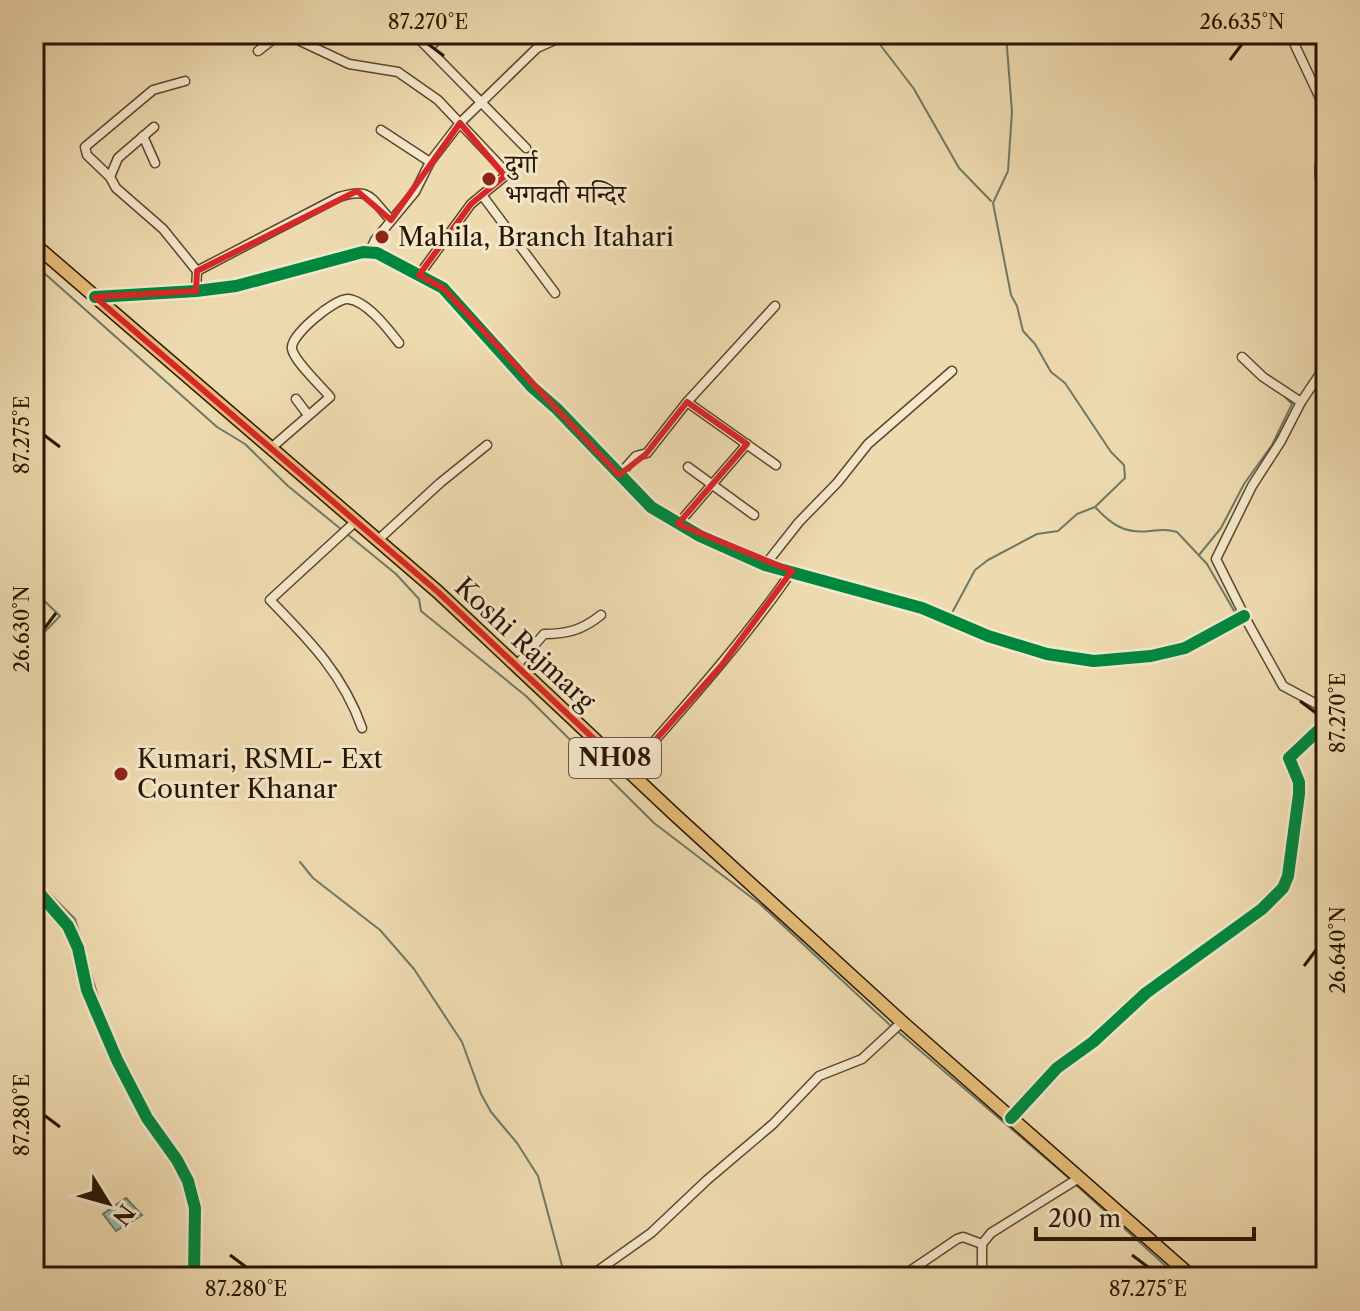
<svg xmlns="http://www.w3.org/2000/svg" width="1360" height="1311" viewBox="0 0 1360 1311" font-family="'Libre Caslon Text','Noto Serif Devanagari',serif">
<rect width="100%" height="100%" fill="#eedaaf"/>
<filter id="stains"><feTurbulence type="fractalNoise" baseFrequency=".0025" numOctaves="4"/><feColorMatrix values="0 0 0 0 .2 0 0 0 0 .09 0 0 0 0 .02 0 0 0 .5 -.17"/></filter>
<radialGradient id="worn" r=".72"><stop offset=".6" stop-color="#630" stop-opacity="0"/><stop offset="1" stop-color="#630" stop-opacity=".3"/></radialGradient>
<path fill="#9ba" stroke="#6c7966" stroke-width="2" d="M126,1198L142,1215L116,1231L103,1214Z"/>
<g fill="none" stroke-linecap="round" stroke-linejoin="round">
<g stroke="#6c7966" stroke-width="2">
<path d="M872,34L914,89L959,168L991,201"/>
<path d="M34,264L217,427L245,444L288,486L342,530"/>
<path d="M1096,508C1112,525 1125,534 1150,531C1159,530 1167,529 1177,532L1207,564L1237,616"/>
<path d="M347,534L396,574L419,599L421,611L526,696L654,823L760,904L891,1026"/>
<path d="M1199,555L1221,528L1244,484L1272,445L1292,404L1284,396"/>
<path d="M34,591L60,616L34,643"/>
<path d="M953,611L975,570L988,560L1037,534L1058,531L1077,514L1095,507L1125,478L1124,465L1111,452L1065,383L1051,372L1035,344L1023,331L1017,306L1011,295L993,203L1008,171L1012,112L1006,34"/>
<path d="M300,862L313,878L380,930L414,969L462,1042L481,1094L491,1112L517,1143L538,1176L565,1277"/>
<path d="M34,878L75,919L106,1024"/>
<path d="M63,927L75,957L81,986L93,1015"/>
<path d="M896,1030L1070,1179"/>
<path d="M108,1050L123,1085L139,1112"/>
<path d="M165,1150L186,1186"/>
<path d="M192,1179L198,1198L199,1220"/>
<path d="M1075,1184L1178,1277"/>
</g>
<defs>
<g id="street">
<path d="M291,34L300,41L349,64L398,72L438,100L505,171V176L471,204L419,275"/>
<path d="M414,34L526,148"/>
<path d="M1292,39L1326,111"/>
<path d="M429,48L442,34"/>
<path d="M258,51L280,34"/>
<path d="M154,127L118,158L110,177L116,188L163,229L197,271L196,291"/>
<path d="M381,130L430,162"/>
<path d="M143,136L155,163"/>
<path d="M1326,143C1318,161 1317,179 1326,196"/>
<path d="M110,177L87,155L85,147L153,90L185,81"/>
<path d="M482,195L555,293"/>
<path d="M370,251L375,240L415,192L430,162L460,123L537,48L557,39H567L573,34"/>
<path d="M197,271L339,197C371,187 370,198 391,220"/>
<path d="M96,297L196,291L236,286L363,252L377,253L443,288L532,387L557,409L651,507L700,536L765,565L922,608L988,636L1047,654L1094,661L1151,656L1185,648L1244,616"/>
<path d="M1242,357L1263,377L1301,402"/>
<path d="M1326,365L1301,402L1281,441L1252,486L1216,559L1248,623L1283,686L1326,709"/>
<path d="M296,399L308,415"/>
<path d="M687,402L776,465"/>
<path d="M270,449L330,397C322,387 294,361 292,349C289,336 335,298 348,299C367,301 388,329 399,343"/>
<path d="M688,467L754,515"/>
<path d="M619,475L636,456L647,453L687,402L775,306"/>
<path d="M355,522L270,600C309,640 343,674 362,728"/>
<path d="M678,524L747,444"/>
<path d="M378,540L440,483L487,445"/>
<path d="M765,565L799,522L837,483L868,444L952,371"/>
<path d="M517,665L544,634C568,634 582,630 601,615"/>
<path d="M628,771C685,706 743,642 792,571"/>
<path d="M34,887L68,926L78,948L87,990L117,1060L147,1118L177,1160L188,1181L195,1208L194,1277"/>
<path d="M1011,1118L1057,1068L1093,1042L1146,993L1262,909L1283,888L1288,876L1299,794V782L1289,758L1326,723"/>
<path d="M589,1277L651,1233L707,1180L773,1124L819,1076L862,1059L902,1022"/>
<path d="M901,1277L957,1239L963,1237L982,1244"/>
<path d="M982,1277V1244L991,1233L1079,1178"/>
</g>
<path id="primary" d="M34,244L438,592L673,813L902,1022L1192,1277"/>
</defs>
<use href="#street" stroke="#5a472c" stroke-width="11"/>
<use href="#primary" stroke="#281601" stroke-width="15"/>
<use href="#street" stroke="#f4e7cb" stroke-width="8"/>
<use href="#primary" stroke="#e7bd78" stroke-width="12"/>
<defs>
<g id="cycleway">
<path d="M95,297L196,291L236,286L363,252L377,253L443,288L532,387L557,409L651,507L700,536L765,565L922,608L988,636L1047,654L1094,661L1151,656L1185,648L1244,616"/>
<path d="M34,887L68,926L78,948L87,990L117,1060L147,1118L177,1160L188,1181L195,1208L194,1277"/>
<path d="M1011,1118L1057,1068L1093,1042L1146,993L1262,909L1283,888L1288,876L1299,794V782L1289,758L1326,723"/>
</g>
</defs>
<use href="#cycleway" stroke="#f4e7cb" stroke-width="17"/>
<use href="#cycleway" stroke="#00873e" stroke-width="12"/>
</g>
<path fill="none" stroke="#d62828" stroke-width="6" stroke-linejoin="round" d="M460,123L505,176L471,204L419,275L443,288L619,475L646,454L687,402L747,444L678,524L792,571L721,666L628,771L438,592L95,297L196,291L197,271L357,191L391,220Z"/>
<path fill="none" stroke="#281601" stroke-width="3" d="M428,44L444,56M1230,60L1242,44M44,435L60,447M44,629L56,613M1300,701L1316,713M1304,966L1316,950M44,1115L60,1127M230,1255L246,1267M1132,1255L1148,1267"/>
<g fill="#8f2418" stroke="#f4e7cb" stroke-width="3">
<circle cx="489" cy="179" r="8"/>
<circle cx="382" cy="237" r="8"/>
<circle cx="121" cy="774" r="8"/>
</g>
<g text-anchor="middle" stroke-width="6" stroke-linejoin="round" paint-order="stroke">
<rect fill="#f4e7cb" stroke="#65553e" stroke-width="2" x="569" y="738" width="92" height="40" rx="6"/>
<g font-size="24" font-weight="bold" fill="#281601">
<text x="615" y="766">NH08</text>
</g>
<g font-size="26" fill="#281601" stroke="#f4e7cb" text-anchor="start">
<text x="505" y="173">दुर्गा<tspan x="505" dy="30">भगवती मन्दिर</tspan></text>
<text x="398" y="246">Mahila, Branch Itahari</text>
<text x="137" y="768">Kumari, RSML- Ext<tspan x="137" dy="30">Counter Khanar</tspan></text>
</g>
<g font-size="26" fill="#281601" stroke="#f4e7cb">
<text transform="translate(525 644) rotate(43)" y="9">Koshi Rajmarg</text>
</g>
</g>
<rect width="1360" height="1311" fill="none" stroke="#eedaaf" stroke-width="88"/>
<g transform="translate(108 1203) rotate(127)" stroke="#f4e7cb" stroke-width="6" paint-order="stroke">
<path d="M0-6L14 30L0 20L-14 30Z" fill="#281601"/>
<text y="-12" font-size="22" font-weight="bold" text-anchor="middle" fill="#281601">N</text>
</g>
<path d="M1036 1227v12h218v-12" fill="none" stroke="#281601" stroke-width="4"/>
<text x="1048" y="1227" font-size="24" fill="#281601" stroke="#f4e7cb" stroke-width="6" paint-order="stroke">200 m</text>
<rect x="44" y="44" width="1272" height="1223" fill="none" stroke="#281601" stroke-width="3"/>
<g font-size="20" text-anchor="middle" fill="#281601">
<text x="428" y="29">87.270°E</text>
<text x="1242" y="29">26.635°N</text>
<text transform="translate(22 435) rotate(-90)" y="7">87.275°E</text>
<text transform="translate(22 629) rotate(-90)" y="7">26.630°N</text>
<text transform="translate(1338 713) rotate(-90)" y="7">87.270°E</text>
<text transform="translate(1338 950) rotate(-90)" y="7">26.640°N</text>
<text transform="translate(22 1115) rotate(-90)" y="7">87.280°E</text>
<text x="246" y="1296">87.280°E</text>
<text x="1148" y="1296">87.275°E</text>
</g>
<rect width="100%" height="100%" filter="url(#stains)"/>
<rect width="100%" height="100%" fill="url(#worn)"/>
</svg>
